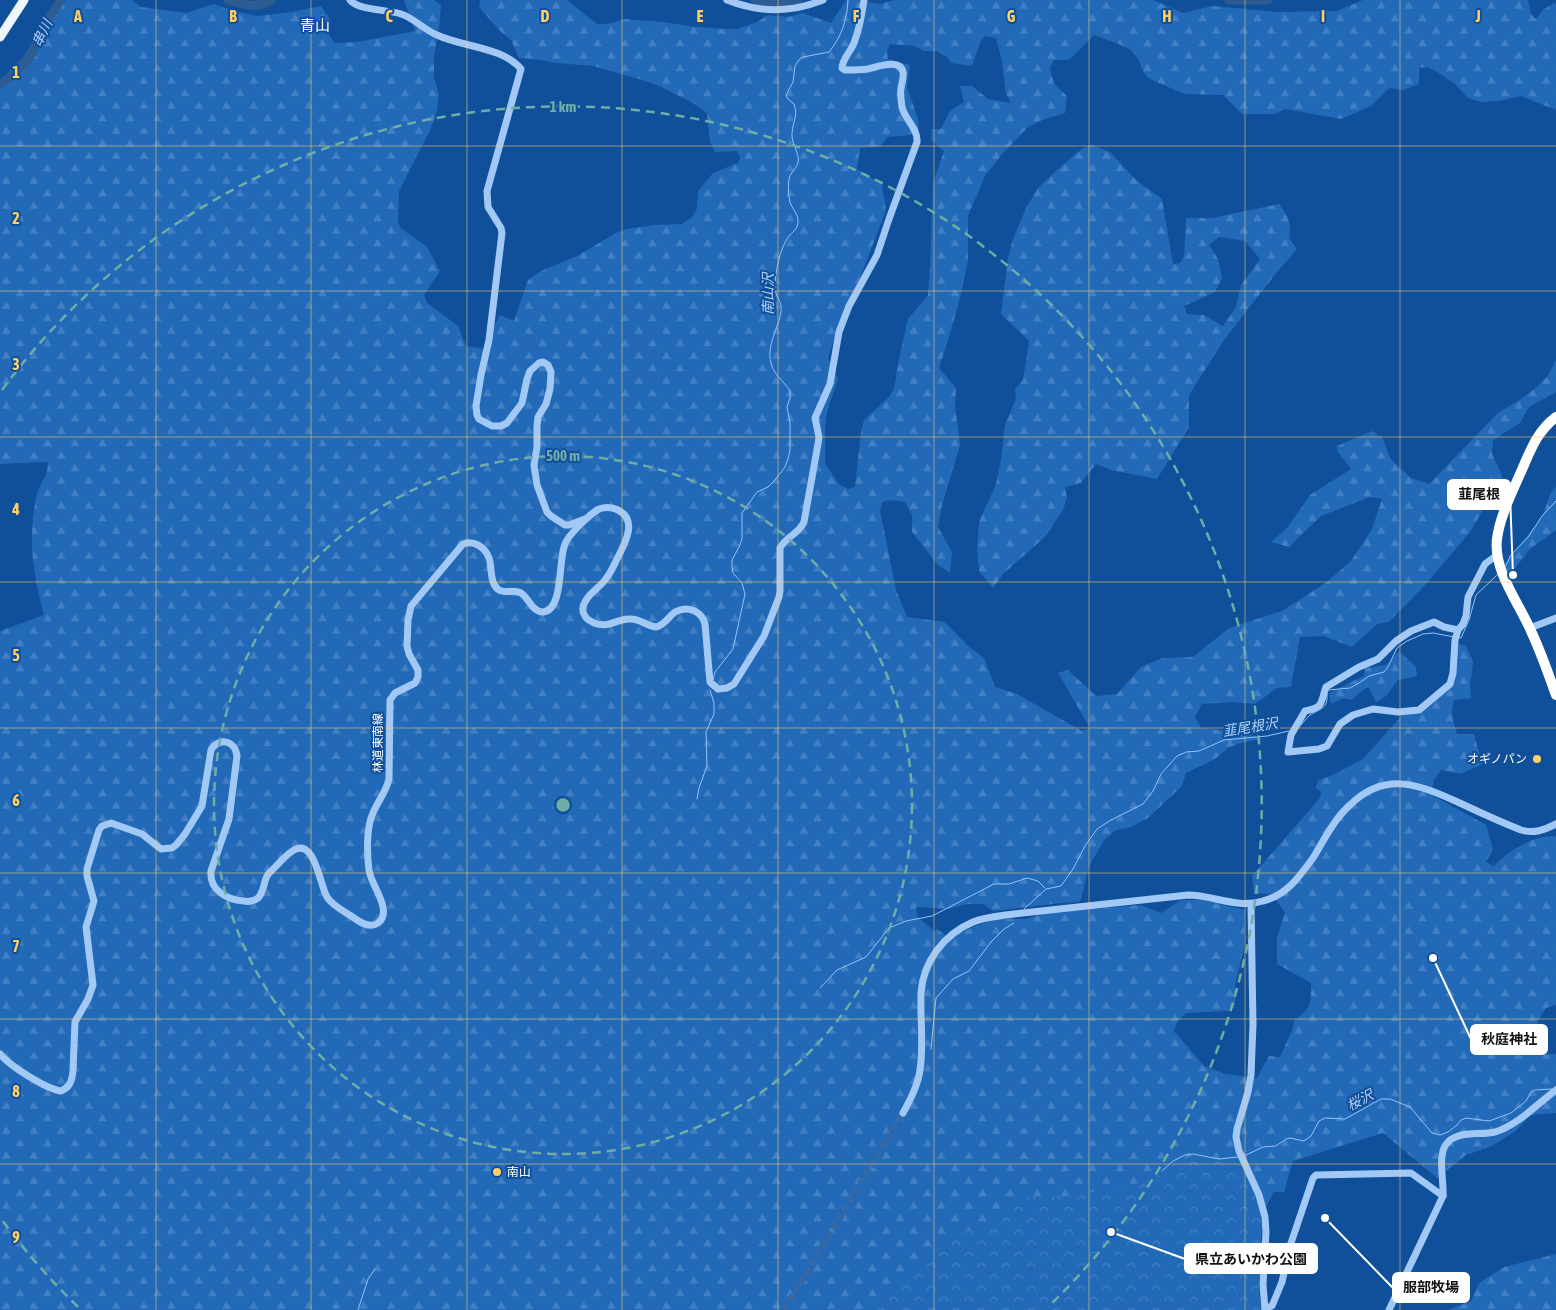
<svg xmlns="http://www.w3.org/2000/svg" width="1556" height="1310" viewBox="0 0 1556 1310" font-family="'Asap Condensed','Noto Sans JP',sans-serif">
<defs>
<pattern id="forest-firs" width="22" height="20" patternUnits="userSpaceOnUse" patternTransform="scale(1.25)"><rect width="22" height="20" fill="#2269b8"/><path d="M5 1l3.5 6h-7zM16 11l3.5 6h-7z" fill="#4380c3"/></pattern>
<pattern id="park-crowns" width="20" height="18" patternUnits="userSpaceOnUse" patternTransform="scale(1.25)"><rect width="20" height="18" fill="#2269b8"/><path d="M2 6a3 3 0 1 1 6 0M12 15a3 3 0 1 1 6 0" fill="none" stroke="#4380c3"/></pattern>
</defs>
<rect width="100%" height="100%" fill="#104f99"/>
<g fill="url(#forest-firs)" fill-rule="evenodd">
<path d="M59,0H132L141,7L186,13L214,4L233,11L257,16L292,12L321,6L331,21L329,35L335,43L357,42L415,31L404,0H434L441,5L439,27L434,57V78L439,94L437,111L430,131L419,151L399,191L398,222L401,228L427,247L440,271L424,295L427,303L458,326L466,346L490,350L494,326L500,315L514,321L528,280L541,271L577,256L616,233L627,229L654,225L682,224L691,218L697,209L698,191L713,173L738,163L740,157L737,151L715,152L710,142L707,113L693,103L659,86L642,80L593,66L557,63L533,59L519,58L511,40L500,31L479,7L480,0H567L597,24H607L626,19L664,22L688,26L724,29H737L757,22L768,15L788,17L803,13L831,23L846,0H858L880,4L894,0H1153L1183,13L1212,6L1277,12L1337,11L1363,0H1528L1531,14L1536,19L1544,9L1555,3L1556,4V110L1521,96L1499,101L1481,102L1468,98L1455,84L1439,73L1427,67L1419,68V84L1403,90L1389,88L1371,106L1341,119L1285,109L1275,114H1242L1223,95L1184,94L1150,79C1140,72 1142,62 1134,53C1128,46 1104,39 1094,35L1069,60H1054L1050,68L1054,84L1067,96L1065,113L1042,120L1028,127L1003,153L985,176L968,216V260L962,290L950,334L939,368L956,388L955,405L960,445L942,505L938,527L952,552L950,573L938,565L912,532V515L905,502L890,500L882,502L880,510L896,590L907,617L945,622L968,646L984,658L995,687L1017,694L1082,731L1090,728L1058,673L1068,670L1096,696L1117,694L1141,667L1162,658L1193,657L1229,628L1282,611L1327,582L1351,561L1372,529L1382,499L1370,497L1321,516L1289,547L1271,542L1287,528L1310,495L1351,469L1337,451V446L1372,431L1382,437L1390,458L1411,478L1429,484L1499,412L1518,401L1533,390L1547,377L1556,360V392L1529,407L1520,423L1493,440C1493,443 1492,448 1492,452C1494,464 1505,471 1502,486L1493,493L1470,532L1426,584L1389,622L1377,624L1352,647L1323,636L1300,637L1291,687L1277,688L1255,704L1234,702L1202,704L1195,717L1201,728L1246,733L1263,739L1244,742L1228,748L1215,759L1186,773L1182,786L1148,818L1131,827L1116,830L1105,839L1089,866L1081,900L1077,902L1061,903L993,911L983,904H967L949,909L916,907L917,916L935,932L936,928L949,938L975,926L997,919H1026L1046,913L1141,905L1161,913L1181,900H1203L1245,910L1244,948L1235,985L1236,996L1234,1008L1227,1011L1186,1013L1177,1022L1174,1031L1204,1066L1225,1074L1257,1078L1269,1056L1280,1057L1293,1028L1294,1020C1312,1009 1311,1003 1311,983L1277,964V937L1285,913L1272,894L1254,893L1252,876L1320,798L1321,791L1315,788L1319,780L1335,774L1363,759L1403,714L1420,711L1451,687L1454,643L1465,645L1473,661L1472,672L1470,683L1471,698L1454,700C1450,713 1453,721 1457,734H1474L1482,764L1461,774L1441,770L1433,781L1432,795L1486,825L1493,849L1486,862L1494,866C1510,850 1531,836 1555,836L1556,837V1005L1546,1008L1538,1021L1535,1055L1556,1054V1113L1531,1115L1514,1132L1492,1146L1466,1155L1437,1178L1383,1133L1293,1161L1284,1192H1274L1258,1221L1234,1310H0V631L44,615C35,579 28,548 34,511C35,504 36,495 39,488C45,476 47,477 48,462L0,464V81L24,56L39,33L44,20ZM985,36L996,38L1002,62L1006,93L1011,103L988,99L972,86H960L964,102L950,111L941,129H932L931,140L944,151L933,183L930,269L928,295L908,319L899,359L894,389L888,398L864,420L861,432L855,487L848,489L839,484L825,463V429L827,411L838,379L828,358L844,308L860,278L886,211L882,184L857,169L860,148L880,147L887,137L910,135L919,129L918,119L907,87L910,65L888,59L887,51L890,44L914,46L924,51H937L947,57L951,63L972,66L980,42Z"/>
<path d="M1092,145L1110,152L1136,180L1162,199L1173,264L1180,263L1184,256L1186,218H1212L1279,204C1288,216 1292,224 1289,238L1297,249L1273,277L1224,340L1189,395V427L1157,479L1111,470L1096,464L1081,483L1065,487L1067,498L1063,510L1045,537L1003,574L993,588L979,571L977,550L979,522L996,484L1001,460L1005,425L1016,399L1015,389L1023,380L1029,341L1001,314L1008,258L1013,239L1026,208L1038,188L1059,168L1083,148ZM1219,237L1245,241L1260,259L1241,285L1236,307L1223,326L1204,315L1187,314L1184,306L1215,292L1222,278L1218,259L1209,245Z"/>
<path d="M1556,486V530L1530,549L1509,576L1505,563L1542,517L1550,494Z"/>
<path d="M1399,651L1416,667L1417,676L1398,680L1386,696L1376,702L1369,688H1366L1351,700C1342,696 1338,701 1331,704L1329,693L1364,676L1365,668L1386,665Z"/>
<path d="M1556,1254V1310H1448L1471,1301L1479,1283L1504,1267Z"/>
</g>
<path fill="url(#park-crowns)" d="M1189,1157L1237,1160L1258,1196L1262,1226L1259,1285L1261,1310H874L903,1285L944,1235L978,1228L1024,1197L1070,1196L1147,1183Z"/>
<g fill="none" stroke-linecap="round" stroke-linejoin="round">
<g stroke="#93c4f8" stroke-width="1">
<path d="M1505,566L1508,562L1510,556L1529,536L1542,516L1556,501"/>
<path d="M1458,637L1461,638L1469,620L1476,595L1497,575"/>
<path d="M713,680L715,672L733,649L745,594L742,583L733,573L732,567V560L739,547L742,539V513L757,492L768,487L775,480L785,467L788,459L790,450V423L787,407L790,398V391C784,381 773,374 771,363C766,345 779,328 781,311C782,303 778,300 776,293C773,284 778,261 781,252C783,247 786,239 790,235C794,231 797,229 798,223C799,214 792,209 790,202C788,195 788,187 789,179C790,173 796,169 798,163C800,155 793,145 792,137C791,125 799,116 794,104L788,99L786,95L793,82L795,66L799,60L803,57L829,52C842,36 847,20 848,0"/>
<path d="M1328,690L1350,688L1359,683L1369,676L1384,672L1388,667L1397,648L1407,641L1423,634L1433,633L1454,637"/>
<path d="M1301,725C1304,721 1307,718 1310,715C1321,708 1328,709 1327,694"/>
<path d="M697,799L699,788L707,766L706,732L714,714V703L710,690"/>
<path d="M1024,909L1046,889L1061,886L1073,869L1085,846L1097,829L1111,820L1143,804L1153,791L1161,774L1177,756L1186,752L1199,751L1224,740L1267,736L1289,731"/>
<path d="M820,988L837,970L866,957L889,928L906,921L932,916L994,884H1009L1027,878L1038,881L1045,888"/>
<path d="M931,1049L936,998L953,979L969,971L991,942L1004,929L1014,923"/>
<path d="M1244,1156L1263,1147L1276,1146L1286,1139L1290,1138L1304,1141L1311,1136L1319,1121L1325,1118L1345,1119L1381,1099H1390L1410,1107L1432,1133L1440,1135L1448,1132L1457,1125L1461,1120L1466,1118L1489,1121L1511,1113L1526,1101L1531,1092L1535,1090L1552,1089"/>
<path d="M1162,1171L1173,1161L1185,1155L1193,1154L1219,1159L1238,1157"/>
<path d="M358,1310L368,1279L375,1269"/>
</g>
<g stroke="#2d5c92" stroke-width="9">
<path d="M228,0C245,4 254,10 271,0"/>
<path d="M755,0C767,6 785,4 798,0"/>
<path d="M1229,0H1268"/>
<path d="M0,85L13,75L30,57L48,19L61,0"/>
</g>
<path stroke="#3469a8" stroke-width="7" stroke-dasharray="7 3.5" stroke-linecap="butt" d="M784,1310L903,1113"/>
<g stroke="#a2c9f5" stroke-width="7">
<path d="M350,0C359,11 387,9 401,14C414,18 424,30 437,35C462,47 503,47 521,69L487,191L488,207L501,228L502,233L489,340L481,375L476,406L477,415L479,419L492,426H501L507,423L522,403L527,379L530,371L539,363L543,362L548,365L551,372L550,389L546,404L538,417L537,426V447L534,465L537,485L547,512L551,516L565,525H569L585,519"/>
<path d="M727,0C760,13 790,13 823,0"/>
<path d="M1530,628L1556,618"/>
<path d="M1458,630L1444,627L1434,622L1411,631L1396,641L1378,659L1359,667L1326,687C1320,704 1324,707 1305,711L1291,735L1288,752L1319,749L1327,746L1340,724L1353,715L1373,709L1398,712L1419,710L1450,684L1453,673L1455,640L1458,630L1463,624L1466,616L1468,597L1485,564L1497,555"/>
<path d="M1251,904L1253,1024L1251,1075L1248,1092L1237,1129L1236,1137L1239,1151L1259,1195L1265,1217L1266,1232L1263,1284L1265,1310"/>
<path d="M0,1054C10,1066 46,1089 61,1091C70,1087 72,1081 73,1071L75,1022L88,999L93,985L86,927L94,901L87,876V869L99,830L102,826L111,823L142,834L161,849L172,848L176,845L185,834L202,806L211,750C219,737 235,740 237,756L229,819L211,871C209,890 227,900 244,901C249,902 254,901 258,898C265,891 263,880 269,873C277,866 285,855 294,850C315,838 320,886 327,897C333,907 348,913 357,920C363,924 371,928 378,923C394,911 370,884 369,870C367,855 366,827 373,813C378,801 386,792 389,779L390,700L395,693L415,683L418,677V670L409,654L407,646L408,620L411,606L463,544C474,540 485,547 489,558C492,567 490,576 494,584C500,597 511,588 521,593C526,596 529,603 533,607C536,610 539,612 543,612C564,610 558,559 565,544C568,535 591,513 599,509C605,507 612,507 618,510C638,520 625,543 618,557C614,565 611,573 605,580C599,588 589,593 585,602C582,606 582,612 585,616C587,620 591,621 594,623C610,629 617,618 631,619C640,619 647,626 656,627C665,625 668,617 675,612C687,605 702,611 705,624L710,682L718,689L727,688L734,684L764,636L779,597L780,591V548C786,536 798,535 804,522L818,444L819,437L815,418L830,384L839,332L849,306L877,255L889,219L917,142C918,128 905,120 902,107C901,100 900,94 901,88C902,83 904,77 903,72C900,58 877,67 868,69C861,70 853,70 845,70L842,68C842,60 851,51 854,43C859,30 862,14 864,0"/>
<path d="M903,1113C911,1099 918,1085 920,1070C924,1045 920,1019 921,993C923,962 944,934 973,922C986,917 1000,916 1014,914L1188,895C1213,895 1237,909 1263,901C1287,895 1299,877 1313,858C1324,840 1334,819 1350,805C1387,769 1422,786 1462,804C1481,813 1501,822 1521,830C1534,834 1544,830 1556,824"/>
<path d="M1265,1308L1272,1306L1282,1282L1290,1246L1313,1178L1316,1175L1411,1173L1443,1196"/>
<path d="M1389,1310L1443,1196C1444,1182 1438,1158 1445,1146C1455,1129 1479,1136 1495,1132C1518,1125 1537,1104 1556,1090"/>
</g>
<path stroke="#eff6ff" stroke-width="9" d="M0,37L24,0"/>
<path stroke="#fff" stroke-width="10" d="M1556,417C1536,432 1530,452 1520,474C1511,495 1500,516 1497,539C1493,570 1519,603 1531,631C1541,652 1548,673 1556,695"/>
</g>
<path fill="none" stroke="#ffd065" stroke-width="1" stroke-opacity="0.55" d="M156,0V1310M311,0V1310M467,0V1310M622,0V1310M778,0V1310M934,0V1310M1089,0V1310M1245,0V1310M1400,0V1310M0,146H1556M0,291H1556M0,437H1556M0,582H1556M0,728H1556M0,873H1556M0,1019H1556M0,1164H1556"/>
<g fill="none" stroke="#6fada8" stroke-width="2.5" stroke-dasharray="9 6">
<circle cx="563" cy="805" r="349"/>
<path d="M78 1307A698 698 0 0 1 2 1220M2 390A698 698 0 1 1 1048 1307"/>
</g>
<g fill="#ffd065" stroke="#104f99" stroke-width="2">
<circle cx="1537" cy="759" r="5"/>
<circle cx="497" cy="1172" r="5"/>
</g>
<g text-anchor="middle" stroke-width="4" stroke-linejoin="round" paint-order="stroke">
<g font-size="12" fill="#fff" stroke="#104f99">
<text transform="translate(378 743) rotate(-90)" y="4">林道東南線</text>
</g>
<g font-size="12" fill="#fff" stroke="#104f99" text-anchor="end">
<text x="1527" y="763">オギノパン</text>
<text x="507" y="1176" text-anchor="start">南山</text>
</g>
<g font-size="14" font-style="italic" fill="#aed3fb" stroke="#104f99">
<text transform="translate(42 33) rotate(-64)" y="5">串川</text>
<text transform="translate(768 294) rotate(-90)" y="5">南山沢</text>
<text transform="translate(1250 727) rotate(-9)" y="5">韮尾根沢</text>
<text transform="translate(1360 1100) rotate(-28)" y="5">桜沢</text>
</g>
<g font-size="15" fill="#fff" stroke="#104f99">
<text x="315" y="31">青山</text>
</g>
</g>
<g font-size="16" text-anchor="middle" font-weight="bold" fill="#ffd065" stroke="#104f99" stroke-width="4" stroke-linejoin="round" paint-order="stroke">
<text x="78" y="22">A</text>
<text x="233" y="22">B</text>
<text x="389" y="22">C</text>
<text x="545" y="22">D</text>
<text x="700" y="22">E</text>
<text x="856" y="22">F</text>
<text x="1011" y="22">G</text>
<text x="1167" y="22">H</text>
<text x="1323" y="22">I</text>
<text x="1478" y="22">J</text>
<text x="16" y="78">1</text>
<text x="16" y="224">2</text>
<text x="16" y="370">3</text>
<text x="16" y="515">4</text>
<text x="16" y="661">5</text>
<text x="16" y="806">6</text>
<text x="16" y="952">7</text>
<text x="16" y="1097">8</text>
<text x="16" y="1243">9</text>
</g>
<circle cx="563" cy="805" r="8" fill="#6fada8" stroke="#104f99" stroke-width="2.5"/>
<g font-size="15" text-anchor="middle" font-weight="bold" fill="#6fada8" stroke="#104f99" stroke-width="4" stroke-linejoin="round" paint-order="stroke">
<text x="563" y="112">1 km</text>
<text x="563" y="461">500 m</text>
</g>
<path fill="none" stroke="#fff" stroke-width="2" d="M1513 575L1510 494M1433 958L1471 1039M1111 1232L1185 1259M1325 1218L1393 1288"/>
<g fill="#fff" stroke="#104f99" stroke-width="2">
<circle cx="1513" cy="575" r="5"/>
<circle cx="1433" cy="958" r="5"/>
<circle cx="1111" cy="1232" r="5"/>
<circle cx="1325" cy="1218" r="5"/>
</g>
<g fill="#fff" stroke="#fff" stroke-width="2">
<rect x="1448" y="480" width="62" height="29" rx="5"/>
<rect x="1471" y="1025" width="76" height="29" rx="5"/>
<rect x="1185" y="1244" width="132" height="29" rx="5"/>
<rect x="1393" y="1273" width="76" height="29" rx="5"/>
</g>
<g font-size="14" text-anchor="middle" font-weight="bold" fill="#111">
<text x="1479" y="499">韮尾根</text>
<text x="1509" y="1044">秋庭神社</text>
<text x="1251" y="1264">県立あいかわ公園</text>
<text x="1431" y="1292">服部牧場</text>
</g>
</svg>
